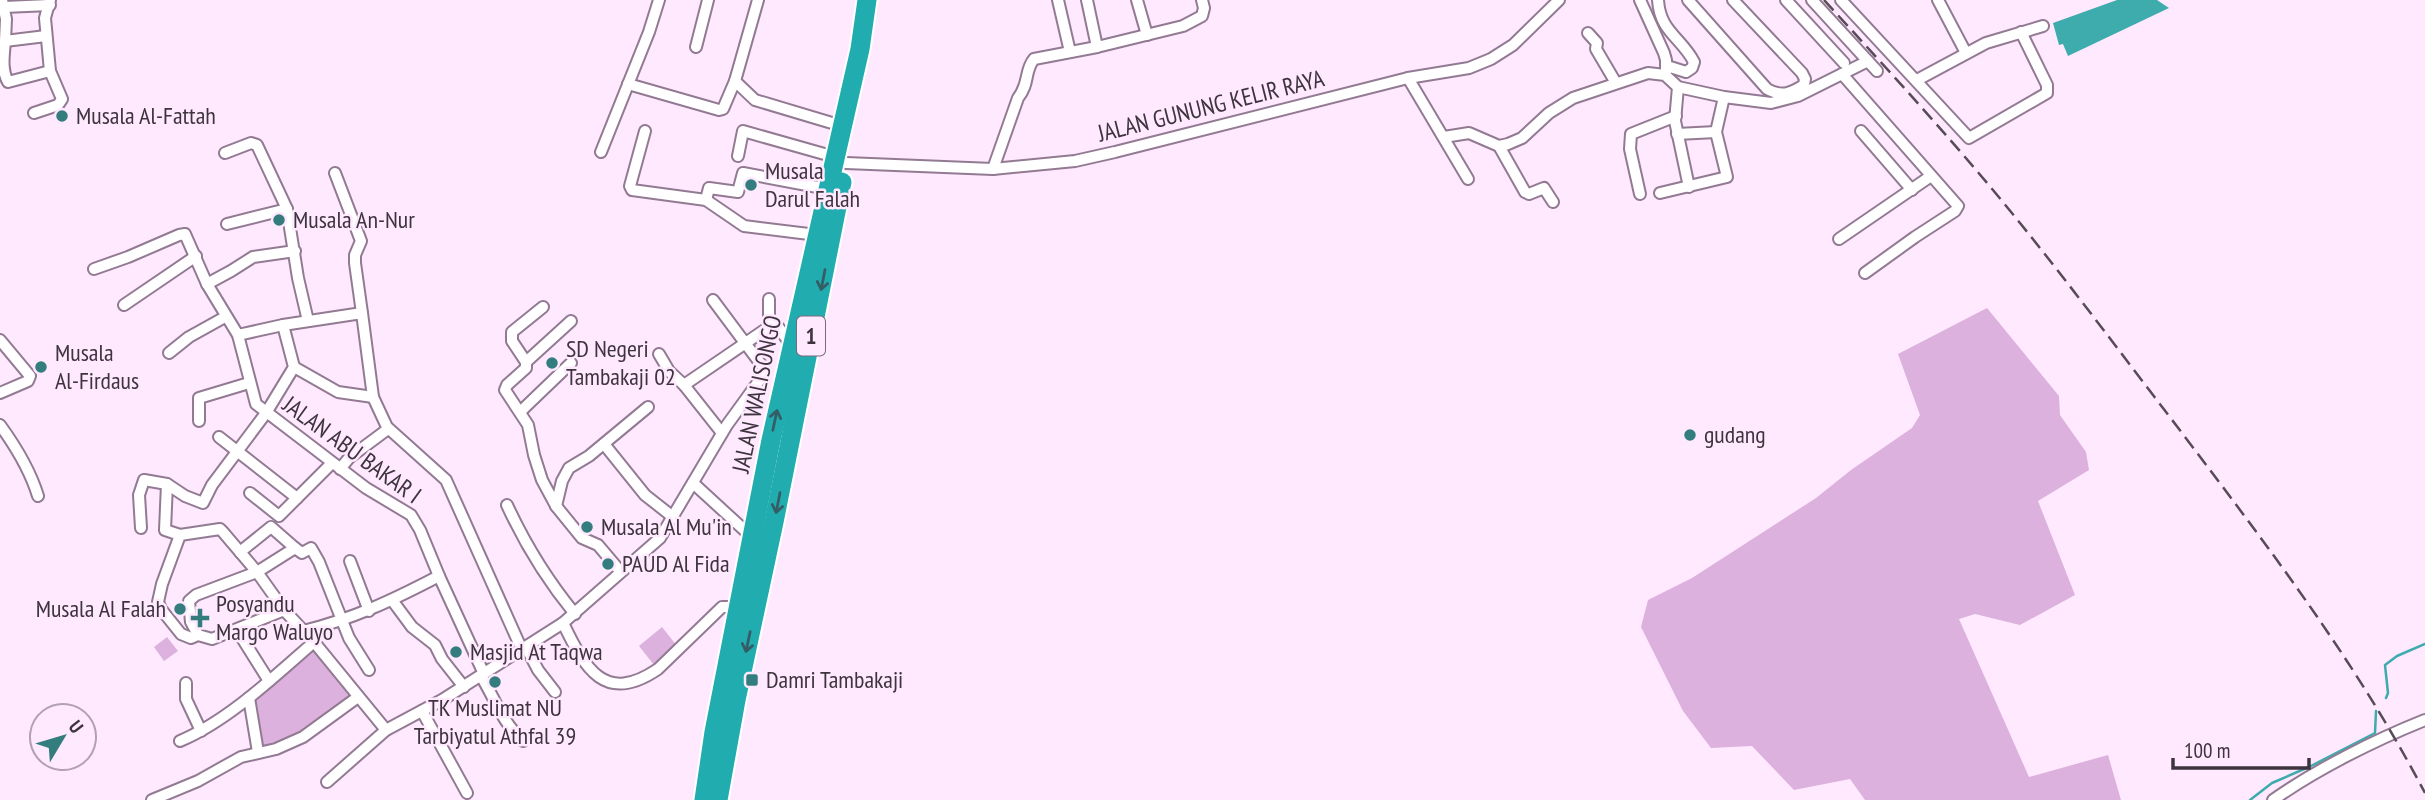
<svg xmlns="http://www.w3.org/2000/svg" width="2425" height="800" viewBox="0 0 2425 800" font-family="'PT Sans Narrow',sans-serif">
<rect width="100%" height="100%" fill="#ffe9ff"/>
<g fill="#dcb1dd">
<path d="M1987,308L2059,396L2060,415L2086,452L2089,470L2038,501L2075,595L2020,625L1975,614L1959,619L2029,777L2108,755L2121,800H1865L1850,779L1794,790L1752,746L1711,748L1683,711L1641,627L1648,600L1692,578L1816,498L1851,470L1912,428L1920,415L1898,354Z"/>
<path d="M662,627L677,646L654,665L639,646Z"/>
<path d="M167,637L178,651L164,661L154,647Z"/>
<path d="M314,647L355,696L302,736L259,749L253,698Z"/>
</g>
<path fill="#3eabad" d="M2117,0H2157L2169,8L2068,56L2063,44L2059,45L2053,23Z"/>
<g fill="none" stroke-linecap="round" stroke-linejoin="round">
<g stroke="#3eabad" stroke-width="2.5">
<path d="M2386,698L2388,693L2385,665L2397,656L2425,644"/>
<path d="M2250,800L2272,783L2311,766L2375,733L2376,711"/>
</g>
<defs>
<g id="street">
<path d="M2,0L6,19L5,41L46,36"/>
<path d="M1058,0L1070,52"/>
<path d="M1087,0L1097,47"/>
<path d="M1137,0L1147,35"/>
<path d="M1640,0L1664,53L1666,60V72"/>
<path d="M1658,0C1660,32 1681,37 1694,62L1692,68L1686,72L1667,66"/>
<path d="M1688,0L1767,89C1781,97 1790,94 1804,85L1805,79L1802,73L1733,0"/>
<path d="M1786,0L1844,63"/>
<path d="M1812,0L1877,71"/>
<path d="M1841,0L1969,138L2047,93V85L2021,32"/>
<path d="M1938,0L1966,53"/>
<path d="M4,7L50,5"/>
<path d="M1588,33L1597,43L1596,49L1616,83"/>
<path d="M5,41C4,55 1,69 8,82L50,71"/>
<path d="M696,47L708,0"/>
<path d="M1842,74L1958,206L1955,211L1915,237L1865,273"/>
<path d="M1408,78L1468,179"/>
<path d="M1917,80L1986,43L2043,26"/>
<path d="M735,81L755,100L842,126"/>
<path d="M628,84L719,110L723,109L735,81L758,0"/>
<path d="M1678,87L1675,121L1689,187"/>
<path d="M34,113L58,105L62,99L50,71L45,18L50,0"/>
<path d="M645,131L630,186L632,190L706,200L744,226L817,235"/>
<path d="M1861,131L1912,190"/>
<path d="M1677,134L1716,132"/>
<path d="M1444,137L1469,133L1499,146L1508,144L1522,138L1549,113L1573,98L1648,73L1665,75L1678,87L1724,97L1771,103L1798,96L1868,61"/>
<path d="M1499,146L1525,192L1529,194L1544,188L1553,202"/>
<path d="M601,152L649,32L659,0"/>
<path d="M225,153L251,143L257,145L287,209L298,278L308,321"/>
<path d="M738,156L743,131L835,157"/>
<path d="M846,163L993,169L1075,161L1115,152L1408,78L1469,68L1491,59L1513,45L1559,0"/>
<path d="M993,169L1018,98C1030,83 1024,71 1034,59L1097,47L1183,26L1202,16L1204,8L1202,0"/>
<path d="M335,173L361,241L355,255V263L362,313"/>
<path d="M1660,193L1727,177L1716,132L1724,97"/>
<path d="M1640,194L1630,149L1631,134L1676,116"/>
<path d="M706,200L709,188L738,192L743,173L828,189"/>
<path d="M227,224L287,209"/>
<path d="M1839,239L1931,176"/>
<path d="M94,269L128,257L179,235L185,234L207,284L238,335L256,404L366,488L411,515L420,530L439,576L484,674"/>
<path d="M207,284L231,271L253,257L295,251"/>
<path d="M124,305L196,256"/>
<path d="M571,321L526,362V368L507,385L505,390L528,425L534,455L542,480L556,506L582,538L598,545L620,571"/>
<path d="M770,325L779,328L791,345"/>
<path d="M238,335L283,325L362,313L373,397L387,427L446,480L522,650"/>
<path d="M0,340L30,376L28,381L0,393"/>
<path d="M169,353L189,337L225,317"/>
<path d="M659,354L669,371L684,385L722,433"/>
<path d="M526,362L512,341V332L543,307"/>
<path d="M294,367L338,392L373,397"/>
<path d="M684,385L769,327V299"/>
<path d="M520,412L571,363"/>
<path d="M199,421V398L249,383"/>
<path d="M0,425C16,447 30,470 38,496"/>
<path d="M219,437L297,498L332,463"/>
<path d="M604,444L645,495L673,517"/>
<path d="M340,469L349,458L388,429"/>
<path d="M693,483L753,538"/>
<path d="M167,484L165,530L180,535"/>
<path d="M250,493L279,516L297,498"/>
<path d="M507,505C525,544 547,580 575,614"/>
<path d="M556,506L562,481L569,468L589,456L648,407"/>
<path d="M141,528L139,495L144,480L167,484L185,496L203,503L212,485L266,413L294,367L283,325"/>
<path d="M240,552L271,527L295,548"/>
<path d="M350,561L369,611"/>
<path d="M392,600L412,627L435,645L442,659L464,687"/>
<path d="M284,610L212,639L198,635L191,638L181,634L161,609L158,602L162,584L180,535L220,529L223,532L257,572L284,610L314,642L386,730"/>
<path d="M563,623C585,669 605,705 658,669L722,607H739"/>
<path d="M237,630L269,681"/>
<path d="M303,631C353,619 393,600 439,576"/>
<path d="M198,635L191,622L189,601L196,595L257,572L295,548L302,553L311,548L319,562L349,638L369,670"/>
<path d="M526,647L538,670L555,692"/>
<path d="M481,676C495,699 502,722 523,741"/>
<path d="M186,683V699L201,731"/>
<path d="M249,698L258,752"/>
<path d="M422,711L467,793"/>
<path d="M180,741C228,721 276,675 314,642"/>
<path d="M327,782L386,730L442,700L563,623L660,538L727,425L764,374L763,367L713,300"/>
<path d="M152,800L198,781L241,757L276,749L303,737L358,697"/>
<path d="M2273,800C2317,769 2375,740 2425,720"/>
</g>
<g id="highway">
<path d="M704,800L714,732L771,440L860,49L867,0"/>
<path d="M718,800L736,700L774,522L842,182"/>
</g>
</defs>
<use href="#street" stroke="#927a93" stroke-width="14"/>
<use href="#highway" stroke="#fff" stroke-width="23"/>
<use href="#street" stroke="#fff" stroke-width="10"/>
<use href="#highway" stroke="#21adaf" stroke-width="19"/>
<path stroke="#564b56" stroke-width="2.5" stroke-dasharray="14 7" stroke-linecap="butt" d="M1824,0C1891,73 1958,146 2020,223C2074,290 2126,360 2179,429C2269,548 2355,660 2425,793"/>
</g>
<defs><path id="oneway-shaft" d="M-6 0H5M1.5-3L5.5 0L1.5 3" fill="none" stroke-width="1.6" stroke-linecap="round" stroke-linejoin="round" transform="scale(1.75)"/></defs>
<g stroke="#345e66">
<use href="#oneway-shaft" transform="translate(823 280) rotate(101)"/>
<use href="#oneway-shaft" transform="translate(775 420) rotate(-78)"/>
<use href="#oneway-shaft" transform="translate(778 503) rotate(101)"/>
<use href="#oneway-shaft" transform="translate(748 642) rotate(102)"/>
</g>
<g fill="#347d7e" stroke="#ffe9ff" stroke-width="2.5">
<circle cx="62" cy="116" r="7"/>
<circle cx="751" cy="185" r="7"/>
<circle cx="279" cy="220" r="7"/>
<circle cx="552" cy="363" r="7"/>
<circle cx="41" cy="367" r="7"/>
<circle cx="1690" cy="435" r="7"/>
<circle cx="587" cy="527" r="7"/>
<circle cx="608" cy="564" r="7"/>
<circle cx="180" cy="609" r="7"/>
<path d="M196.5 607.5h7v7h7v7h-7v7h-7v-7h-7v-7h7z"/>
<circle cx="456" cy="652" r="7"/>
<rect x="745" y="673" width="14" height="14" rx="3.5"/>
<circle cx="495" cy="682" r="7"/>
</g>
<g text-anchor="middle" stroke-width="5" stroke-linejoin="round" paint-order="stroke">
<rect fill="#ffe9ff" stroke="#786a78" stroke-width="2" x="797" y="316.5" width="28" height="39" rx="5"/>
<g font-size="23" font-weight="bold" fill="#3e343e">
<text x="811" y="344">1</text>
</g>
<g font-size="24" fill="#3e343e" stroke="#ffe9ff">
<text transform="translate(1211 106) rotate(-14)" y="8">JALAN GUNUNG KELIR RAYA</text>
<text transform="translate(757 394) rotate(-78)" y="8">JALAN WALISONGO</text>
<text transform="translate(352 450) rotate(36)" y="8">JALAN ABU BAKAR I</text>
</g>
<g font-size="24" fill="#3e343e" stroke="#ffe9ff" text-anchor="start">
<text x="76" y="124">Musala Al-Fattah</text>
<text x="765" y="179">Musala<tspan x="765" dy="28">Darul Falah</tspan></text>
<text x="293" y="228">Musala An-Nur</text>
<text x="566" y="357">SD Negeri<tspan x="566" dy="28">Tambakaji 02</tspan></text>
<text x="55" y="361">Musala<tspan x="55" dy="28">Al-Firdaus</tspan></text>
<text x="1704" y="443">gudang</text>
<text x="601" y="535">Musala Al Mu'in</text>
<text x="622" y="572">PAUD Al Fida</text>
<text x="216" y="612">Posyandu<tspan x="216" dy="28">Margo Waluyo</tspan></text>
<text x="166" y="617" text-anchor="end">Musala Al Falah</text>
<text x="470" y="660">Masjid At Taqwa</text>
<text x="766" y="688">Damri Tambakaji</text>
<text x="495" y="716" text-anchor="middle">TK Muslimat NU<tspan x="495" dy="28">Tarbiyatul Athfal 39</tspan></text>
</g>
</g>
<g transform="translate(63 737) rotate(52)"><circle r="33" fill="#ffe9ff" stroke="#b2a1b2" stroke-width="2"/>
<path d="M0-5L12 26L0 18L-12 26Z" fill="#347d7e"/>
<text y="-10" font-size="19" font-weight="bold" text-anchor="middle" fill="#3e343e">U</text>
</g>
<path d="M2173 758v10h136v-10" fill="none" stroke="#3e343e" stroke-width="3.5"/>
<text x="2184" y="758" font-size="21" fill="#3e343e" stroke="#ffe9ff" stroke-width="5" paint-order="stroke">100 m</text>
</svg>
